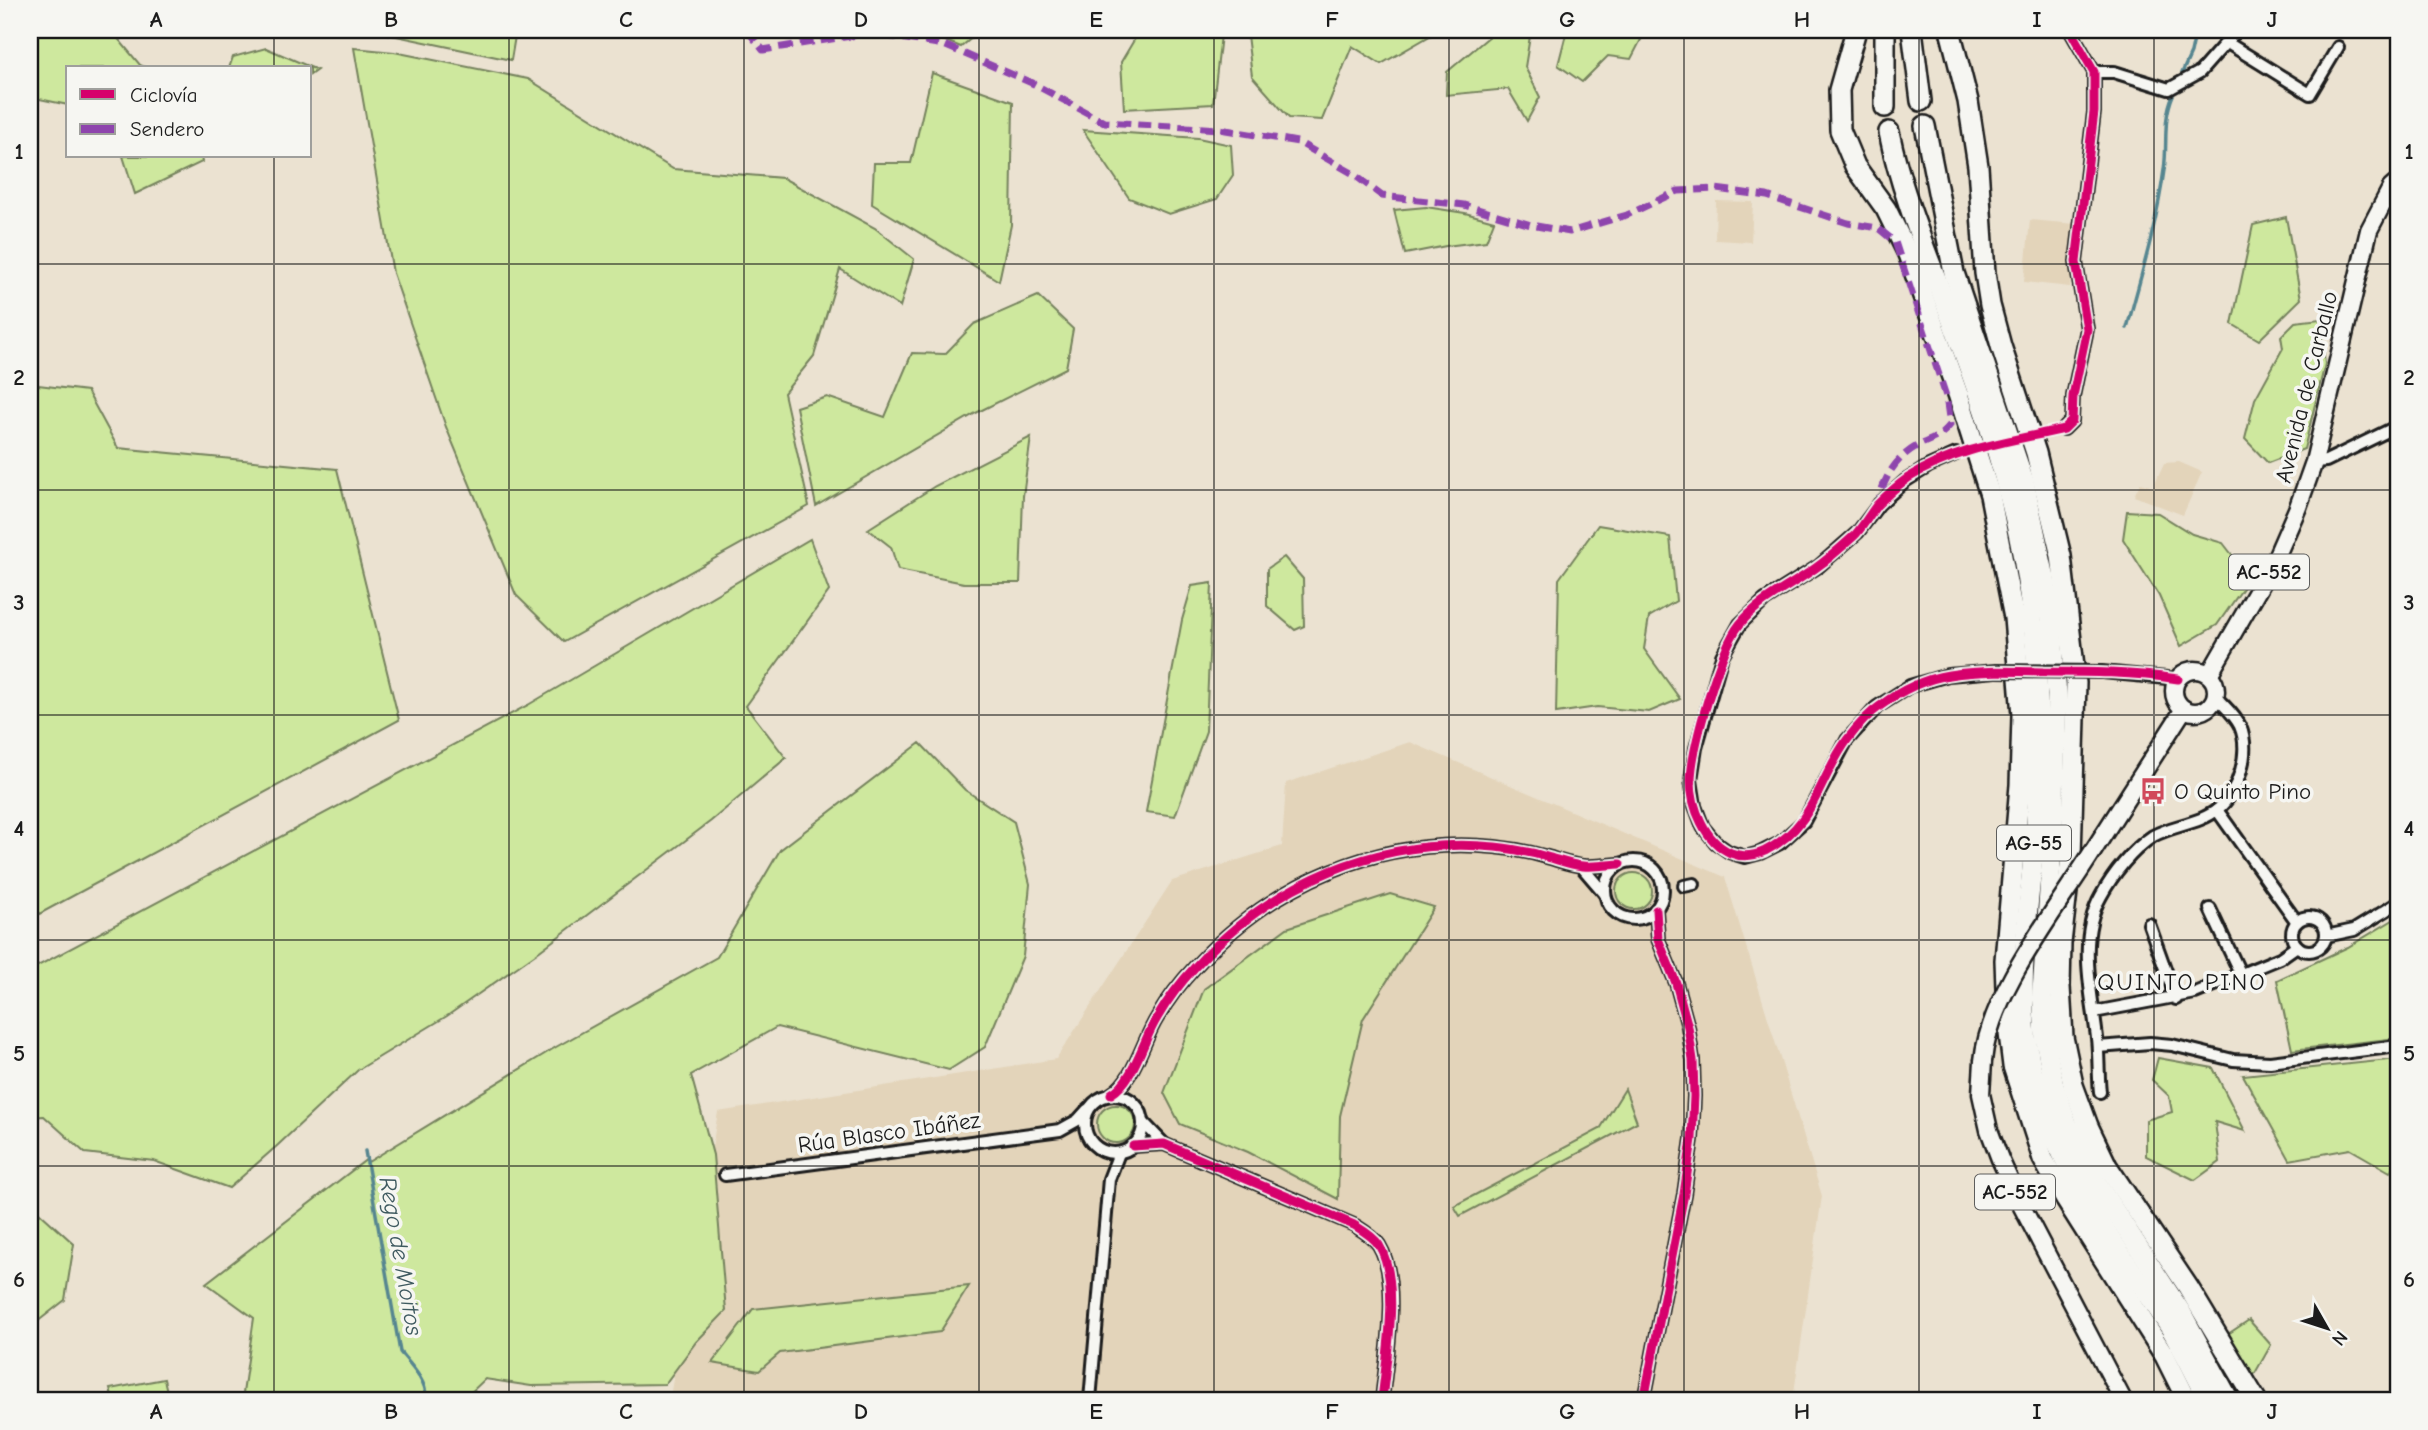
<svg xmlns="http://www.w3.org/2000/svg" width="2428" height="1430" viewBox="0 0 2428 1430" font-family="'Comic Neue',sans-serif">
<rect width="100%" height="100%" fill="#ebe2d1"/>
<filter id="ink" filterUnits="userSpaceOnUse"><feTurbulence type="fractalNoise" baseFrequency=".0143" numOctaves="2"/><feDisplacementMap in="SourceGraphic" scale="14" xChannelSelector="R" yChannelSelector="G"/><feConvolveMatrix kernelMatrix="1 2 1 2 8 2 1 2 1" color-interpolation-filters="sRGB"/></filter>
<g filter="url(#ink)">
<g fill="#e3d4ba">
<path d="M1716,201L1753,202L1751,242L1715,240Z"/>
<path d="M2030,220L2076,224L2070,287L2024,282Z"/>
<path d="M2179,462L2202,472L2183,515L2134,496L2140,483L2153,487L2164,463Z"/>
<path d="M1410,742L1725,877L1822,1196L1793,1400H674L671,1391L718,1112L1056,1059L1172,881L1282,846L1286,783Z"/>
</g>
<g fill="#cee89e" stroke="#75825d" stroke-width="2">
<path d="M30,30H111L140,65L147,68H68V105L30,97Z"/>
<path d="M383,30H516L511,60L382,33Z"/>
<path d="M918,30H981L961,47Z"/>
<path d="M1140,30H1220L1221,35L1213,104L1124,109L1121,62Z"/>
<path d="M1271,30H1440L1381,64L1352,46L1322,120L1289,118L1252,76L1247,35Z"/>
<path d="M1497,30H1531L1525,67L1540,97L1527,121L1508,89L1446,95L1447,72Z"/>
<path d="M1567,30H1646L1631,59L1608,56L1582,82L1558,65Z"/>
<path d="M266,48L317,70L310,75V68H229L233,57Z"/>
<path d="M354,48L394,52L528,79L673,169L783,178L875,228L914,259L900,307L840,269L814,356L784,393L809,506L564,642L516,595L446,427L393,273Z"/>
<path d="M932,73L1013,102L1011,225L999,281L872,204L874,163H911Z"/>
<path d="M1083,130L1198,138L1231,145L1233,175L1217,199L1169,214L1129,198Z"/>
<path d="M123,156H201L202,162L135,194Z"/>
<path d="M1426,207L1465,213L1494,221L1486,241L1446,246L1405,254L1394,210Z"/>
<path d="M2286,217L2301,299L2259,340L2232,324L2253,225Z"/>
<path d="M1038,296L1073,329L1066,368L976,413L816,506L796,407L827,397L885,417L912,353L945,354L974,324Z"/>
<path d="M2320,319L2325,364L2304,449L2268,463L2245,439L2255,399L2283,348L2281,336L2295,322Z"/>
<path d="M30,384L87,391L118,448L337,469L399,720L30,919Z"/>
<path d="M1031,437L1023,496L1020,583H964L898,570L891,547L868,529L935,486Z"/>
<path d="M2127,511L2158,513L2192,534L2223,543L2250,578L2217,625L2181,646L2159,596L2123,539Z"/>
<path d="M1598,525L1670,537L1676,601L1649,617L1644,649L1680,699L1649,712L1597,707L1556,713L1559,579Z"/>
<path d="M810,539L829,591L746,706L786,758L711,821L537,953L447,1016L358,1070L278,1145L229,1188L154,1161L85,1153L44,1116L30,1117V970L528,705Z"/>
<path d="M1284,557L1303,579L1304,626L1295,630L1267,606V569Z"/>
<path d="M1212,583L1206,731L1175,816L1146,812L1182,620L1192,586Z"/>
<path d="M920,743L965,790L1014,822L1030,884L1023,956L985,1047L949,1070L777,1027L691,1075L713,1155L726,1311L696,1342L665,1384L531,1386L485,1379L463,1400H242L254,1318L206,1283L367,1159L368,1162L556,1047L717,957L780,850Z"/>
<circle cx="1634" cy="891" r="18"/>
<path d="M1390,894L1434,907L1363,1019L1340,1116L1338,1199L1248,1152L1180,1124L1164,1093L1204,989L1287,928Z"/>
<path d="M2398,917V1038L2292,1050L2277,980L2348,947Z"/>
<path d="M2158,1058L2213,1068L2245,1131L2215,1122L2220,1162L2195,1180L2146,1156V1120L2172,1112L2169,1096L2152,1080Z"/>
<path d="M2398,1059V1159L2390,1172L2350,1149L2290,1160L2243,1075Z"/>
<path d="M1625,1089L1637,1122L1460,1216L1454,1206L1600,1129Z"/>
<circle cx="1116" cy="1124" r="19"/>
<path d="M30,1204L74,1244L65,1300L37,1322L30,1309Z"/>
<path d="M969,1286L940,1332L780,1353L759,1371L712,1363L753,1309Z"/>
<path d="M2249,1320L2271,1345L2254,1375L2225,1336Z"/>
<path d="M164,1379L169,1400H113L110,1389Z"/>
</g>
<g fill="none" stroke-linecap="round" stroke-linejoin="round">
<g stroke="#578690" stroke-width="3.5">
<path d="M2182,73L2191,53L2196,30"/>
<path d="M2127,328C2141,276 2157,223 2164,170C2168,143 2162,121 2173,95"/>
<path d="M365,1151L400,1352C411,1365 428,1382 426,1400"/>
</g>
<path stroke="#c2baad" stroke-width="10" stroke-dasharray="10 5" stroke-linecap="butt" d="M2006,442L2064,429"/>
<defs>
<g id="minor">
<path d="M2226,42L2310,94L2338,47"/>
<path d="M2094,72H2114L2169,89L2200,72L2237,30"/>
<path d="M2064,429L2072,421L2073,396L2087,329L2076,262L2094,112V72L2070,30"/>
<path d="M1956,454L1929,466L1905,481L1879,504L1858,532L1819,566L1765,600L1740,624L1722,656L1696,748L1691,780L1695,806L1703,827L1716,843L1729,852L1745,857L1760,853L1780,843L1804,821L1847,740L1877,707L1910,686L1948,675L1996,671"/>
<path d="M2314,462L2326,461L2398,426"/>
<path d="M2102,672L2178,679"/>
<path d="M2217,810L2297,922"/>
<circle cx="1634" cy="890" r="29"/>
<path d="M1581,866L1605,894"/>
<path d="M1684,886L1694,884"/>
<path d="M2210,909L2241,975"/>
<circle cx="2309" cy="934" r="17"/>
<path d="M2149,924L2176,999"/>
<path d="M2326,936L2354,930L2398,903"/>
<path d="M2094,1012L2195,993L2280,958L2297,946"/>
<path d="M2098,1047L2150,1043L2172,1045L2233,1060L2270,1062L2398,1046"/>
<path d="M2100,1092C2098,1074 2099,1056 2097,1038C2092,993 2077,938 2101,896C2113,874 2132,850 2153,836C2173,825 2200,824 2218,809C2239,791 2251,752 2240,726C2235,715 2224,706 2216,697"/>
<path d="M1111,1094C1134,1081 1143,1040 1157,1018C1168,999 1181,982 1195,967C1273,882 1379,836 1495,847C1513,849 1530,852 1547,857C1558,860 1571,865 1583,866C1595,867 1608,865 1620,864"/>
<circle cx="1114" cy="1124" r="29"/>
<path d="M1143,1122L1164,1144"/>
<path d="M1133,1146L1164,1144L1354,1225C1362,1230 1373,1236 1379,1245C1401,1281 1386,1359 1382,1400"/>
<path d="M725,1175L1060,1130L1078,1120L1087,1110"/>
<path d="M1090,1400L1109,1179L1119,1153"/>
<path d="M1644,1400L1684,1194L1692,1139L1694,1096L1693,1060L1688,1027L1676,983L1658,939L1656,910"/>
</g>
<g id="primary">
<circle cx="2195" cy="691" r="21"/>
<path d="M2209,675L2274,562L2298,507L2314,462L2369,230L2391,188L2398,182"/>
<path d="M2093,851L2184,709"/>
<path d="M1983,1061L1981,1094L1989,1130L2000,1159L2020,1203L2123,1400"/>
</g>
<g id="motorway">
<path d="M1856,30L1839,90L1840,130L1855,166L1886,209L1908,254L1958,394L1990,495L2014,618L2022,715L2020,785L2005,960L2007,1017L2013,1066L2043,1159L2066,1200L2165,1356L2187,1400"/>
<path d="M1885,30V107"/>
<path d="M1912,30L1921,101"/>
<path d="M1950,30L1968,101L1978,166L1985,273L1990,305L2001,346L2036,453L2061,556L2076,683L2071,857L2061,943L2060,987L2063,1037L2073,1085L2088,1126L2107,1166L2188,1287L2256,1400"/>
<path d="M1925,126L1954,273L2024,481L2045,578L2051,621L2057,695L2053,835L2042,992L2045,1039L2054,1086L2067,1123L2095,1181L2181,1312L2229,1400"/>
<path d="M1889,132C1899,181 1916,226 1934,273C1971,371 2009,471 2026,575C2040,657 2041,740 2036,823C2030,906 2013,988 2032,1070C2055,1169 2117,1246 2171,1329C2185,1352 2196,1377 2209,1400"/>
</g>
</defs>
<use href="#minor" stroke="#1c1c1c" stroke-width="16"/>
<use href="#primary" stroke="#1c1c1c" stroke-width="21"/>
<use href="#motorway" stroke="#1c1c1c" stroke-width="24"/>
<use href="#minor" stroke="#f6f6f2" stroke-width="10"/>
<use href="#primary" stroke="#f6f6f2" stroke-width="16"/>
<use href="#motorway" stroke="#f6f6f2" stroke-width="19"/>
<defs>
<path id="minor-bridge" d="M1996,671L2102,672"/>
<path id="primary-bridge" d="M1983,1061C1989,993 2057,909 2093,851"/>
</defs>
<use href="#minor-bridge" stroke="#1c1c1c" stroke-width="16" stroke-linecap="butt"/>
<use href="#primary-bridge" stroke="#1c1c1c" stroke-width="21" stroke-linecap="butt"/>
<use href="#minor-bridge" stroke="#f6f6f2" stroke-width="10"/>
<use href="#primary-bridge" stroke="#f6f6f2" stroke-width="16"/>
<path stroke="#8e44ad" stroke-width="7" stroke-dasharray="14 7" stroke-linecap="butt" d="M747,30L763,50L869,33L944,45L1034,84L1104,122L1220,129L1298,142L1352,173L1382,196L1464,205L1531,225L1570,232L1627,215L1678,191L1716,189L1767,196L1848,223L1878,228L1895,242L1946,396L1950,425C1940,438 1931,439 1917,446C1896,458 1884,477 1879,500"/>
<defs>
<g id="cycleway">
<path d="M2070,30L2094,72V112L2076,262L2087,329L2073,396L2072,421L2064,429C2011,441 1955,448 1908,478C1898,485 1886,496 1877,505C1870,514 1864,525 1856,534C1845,544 1833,555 1821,564C1794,585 1762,597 1740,624C1720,649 1692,746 1691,780C1691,807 1705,842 1731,853C1743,858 1754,856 1765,851C1815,826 1818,780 1847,740C1856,728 1868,714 1880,706C1900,691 1924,679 1949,675C1980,670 2012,671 2043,672C2088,672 2133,672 2178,679"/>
<path d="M1111,1094C1134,1081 1143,1040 1157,1018C1168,999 1181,982 1195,967C1273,882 1379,836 1495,847C1513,849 1530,852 1547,857C1558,860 1571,865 1583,866C1595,867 1608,865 1620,864"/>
<path d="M1133,1146L1164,1144L1354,1225C1362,1230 1373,1236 1379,1245C1401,1281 1386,1359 1382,1400"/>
<path d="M1644,1400L1684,1194L1692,1139L1694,1096L1693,1060L1688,1027L1676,983L1658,939L1656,910"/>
</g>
</defs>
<use href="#cycleway" stroke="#f6f6f2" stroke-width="13"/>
<use href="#cycleway" stroke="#d6006c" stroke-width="9"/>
</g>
</g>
<path fill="none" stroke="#1c1c1c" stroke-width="2" stroke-opacity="0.55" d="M274,30V68M509,30V1400M744,30V1400M979,30V1400M1214,30V1400M1449,30V1400M1684,30V1400M1919,30V1400M2154,30V1400M274,156V1400M30,264H2398M30,490H2398M30,715H2398M30,940H2398M30,1166H2398"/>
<defs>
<symbol id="bus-bare" viewBox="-9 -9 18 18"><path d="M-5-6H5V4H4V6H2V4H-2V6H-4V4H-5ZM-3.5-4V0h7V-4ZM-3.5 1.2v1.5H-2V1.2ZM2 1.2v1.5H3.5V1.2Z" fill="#d1495b" stroke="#f6f6f2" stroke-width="2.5" paint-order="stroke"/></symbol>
</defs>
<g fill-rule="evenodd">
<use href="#bus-bare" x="2134" y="772" width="38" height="38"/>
</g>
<g text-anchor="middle" stroke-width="7" stroke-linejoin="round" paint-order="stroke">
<g fill="#f6f6f2" stroke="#5d5d5c" stroke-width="2">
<rect x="2229" y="554.5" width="80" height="35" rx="5"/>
<rect x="1997" y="825.5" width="74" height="35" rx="5"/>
<rect x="1975" y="1174.5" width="80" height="35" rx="5"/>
</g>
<g font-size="21" font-weight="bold" fill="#1c1c1c">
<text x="2269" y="579">AC-552</text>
<text x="2034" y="850">AG-55</text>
<text x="2015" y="1199">AC-552</text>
</g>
<g font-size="23" fill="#1c1c1c" stroke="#f6f6f2">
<text transform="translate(2306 387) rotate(-76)" y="8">Avenida de Carballo</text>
<text transform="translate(889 1132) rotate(-8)" y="8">Rúa Blasco Ibáñez</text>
</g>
<g font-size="23" fill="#1c1c1c" stroke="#f6f6f2" text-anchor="start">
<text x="2174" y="799">O Quinto Pino</text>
</g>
<g font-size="24" letter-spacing="2" fill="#1c1c1c" stroke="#f6f6f2">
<text x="2182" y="990">QUINTO PINO</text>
</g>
<g font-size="24" font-style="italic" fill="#3f5a60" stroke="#f6f6f2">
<text transform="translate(401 1256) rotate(80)" y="8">Rego de Moitos</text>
</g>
</g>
<rect width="2428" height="1430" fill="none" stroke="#f6f6f2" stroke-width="77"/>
<rect x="66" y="66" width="245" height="91" fill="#f6f6f2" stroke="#9f9f9c" stroke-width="2"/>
<rect x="80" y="89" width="35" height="10" fill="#d6006c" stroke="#9f9f9c" stroke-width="2"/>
<text x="130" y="102" font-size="21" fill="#1c1c1c">Ciclovía</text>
<rect x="80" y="124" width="35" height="10" fill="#8e44ad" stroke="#9f9f9c" stroke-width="2"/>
<text x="130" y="136" font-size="21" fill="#1c1c1c">Sendero</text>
<g transform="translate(2327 1328) rotate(129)" stroke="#f6f6f2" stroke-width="5" paint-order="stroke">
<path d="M0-5L12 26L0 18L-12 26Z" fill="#1c1c1c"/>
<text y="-10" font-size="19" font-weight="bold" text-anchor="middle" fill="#1c1c1c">N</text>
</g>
<rect x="38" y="38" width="2352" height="1354" fill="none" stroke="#1c1c1c" stroke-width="2.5"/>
<g font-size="23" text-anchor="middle" font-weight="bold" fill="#1c1c1c">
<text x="156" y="27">A</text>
<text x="391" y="27">B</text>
<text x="626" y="27">C</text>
<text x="861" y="27">D</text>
<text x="1096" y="27">E</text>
<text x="1332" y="27">F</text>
<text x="1567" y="27">G</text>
<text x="1802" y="27">H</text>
<text x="2037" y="27">I</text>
<text x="2272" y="27">J</text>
<text x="19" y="159">1</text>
<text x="2409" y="159">1</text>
<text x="19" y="385">2</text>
<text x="2409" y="385">2</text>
<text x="19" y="610">3</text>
<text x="2409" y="610">3</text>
<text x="19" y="836">4</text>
<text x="2409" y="836">4</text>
<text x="19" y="1061">5</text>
<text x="2409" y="1061">5</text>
<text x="19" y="1287">6</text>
<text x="2409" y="1287">6</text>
<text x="156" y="1419">A</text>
<text x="391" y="1419">B</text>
<text x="626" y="1419">C</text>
<text x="861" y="1419">D</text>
<text x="1096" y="1419">E</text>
<text x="1332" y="1419">F</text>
<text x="1567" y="1419">G</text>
<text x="1802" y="1419">H</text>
<text x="2037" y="1419">I</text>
<text x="2272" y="1419">J</text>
</g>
</svg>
